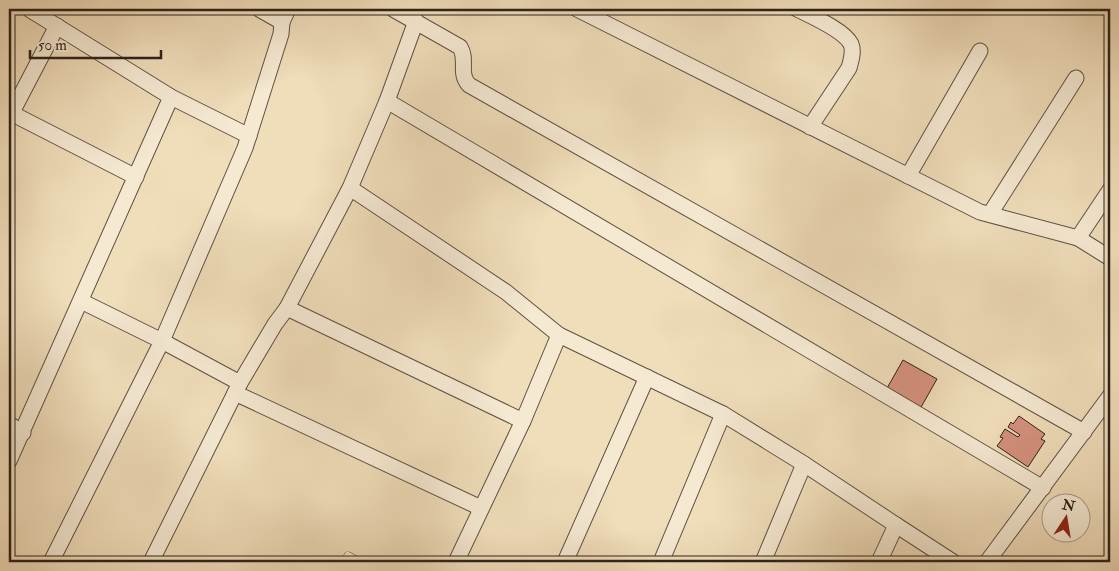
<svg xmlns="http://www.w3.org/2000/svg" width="1119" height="571" viewBox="0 0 1119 571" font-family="'IM FELL Double Pica',serif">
<rect width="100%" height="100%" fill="#f0ddba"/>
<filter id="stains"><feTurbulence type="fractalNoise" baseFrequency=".004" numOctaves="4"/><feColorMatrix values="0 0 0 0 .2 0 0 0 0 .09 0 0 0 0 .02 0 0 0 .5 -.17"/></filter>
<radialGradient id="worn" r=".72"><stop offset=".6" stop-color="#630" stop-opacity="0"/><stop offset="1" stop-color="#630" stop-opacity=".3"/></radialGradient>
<g fill="#d5917f" stroke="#2d221b">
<path d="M903,360L937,379L920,409L886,390Z"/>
<path d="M1019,416L1045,434L1041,439L1045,441L1028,467L997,446L1003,438L1000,437L1005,429L1018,437L1020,435L1008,427L1011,422L1013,424Z"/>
</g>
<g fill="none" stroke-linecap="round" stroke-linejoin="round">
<defs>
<path id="service" d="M348,556L359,562"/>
<g id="minor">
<path d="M29,9L171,97L249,136"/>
<path d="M259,9L282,22L288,9"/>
<path d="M393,9L460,47C468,60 458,73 469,85L1084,432"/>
<path d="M577,9L980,212L1078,238L1110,190"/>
<path d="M797,9C811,16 844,30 851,44C854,51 851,61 849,68L810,127"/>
<path d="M416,21L387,101L1043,488"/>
<path d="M11,113L136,177"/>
<path d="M9,118L57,26"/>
<path d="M908,176L980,51"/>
<path d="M350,188L387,101"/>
<path d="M990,214L1076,78"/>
<path d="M1078,238L1110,258"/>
<path d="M81,301L162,341L240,383"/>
<path d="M287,308L523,421"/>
<path d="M235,393L481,508"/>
<path d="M723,414L804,464"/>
<path d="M9,424L23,433"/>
<path d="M9,461L171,97"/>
<path d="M896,525L953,562"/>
<path d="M51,562L162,341L245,148L281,34L282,22"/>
<path d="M151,562L240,383L275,324L287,308L350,188L506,292L559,335"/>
<path d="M456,562L523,421L559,335L723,414L661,562"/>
<path d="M565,562L647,377"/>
<path d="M763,562L804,464L896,525L879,562"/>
<path d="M987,562L1110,396"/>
</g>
</defs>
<use href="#service" stroke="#5e5143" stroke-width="9"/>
<use href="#minor" stroke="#5e5143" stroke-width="17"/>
<use href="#service" stroke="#f5e9d2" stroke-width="8"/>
<use href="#minor" stroke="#f5e9d2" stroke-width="15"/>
</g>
<rect width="1119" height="571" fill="none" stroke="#f0ddba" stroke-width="30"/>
<rect x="10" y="10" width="1099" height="551" fill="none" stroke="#2d221b" stroke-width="2.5"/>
<rect x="15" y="15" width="1089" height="541" fill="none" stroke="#2d221b"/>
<g transform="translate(1066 518) rotate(12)"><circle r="24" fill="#f5e9d2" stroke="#a59989"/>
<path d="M0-4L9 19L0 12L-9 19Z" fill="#8f2418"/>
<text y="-8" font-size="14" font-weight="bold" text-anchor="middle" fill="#2d221b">N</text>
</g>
<path d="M30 50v8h131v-8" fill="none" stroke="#2d221b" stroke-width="2.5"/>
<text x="38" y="50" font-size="15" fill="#2d221b" stroke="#f5e9d2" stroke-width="4" paint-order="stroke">50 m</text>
<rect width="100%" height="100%" filter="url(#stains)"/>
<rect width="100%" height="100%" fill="url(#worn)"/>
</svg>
